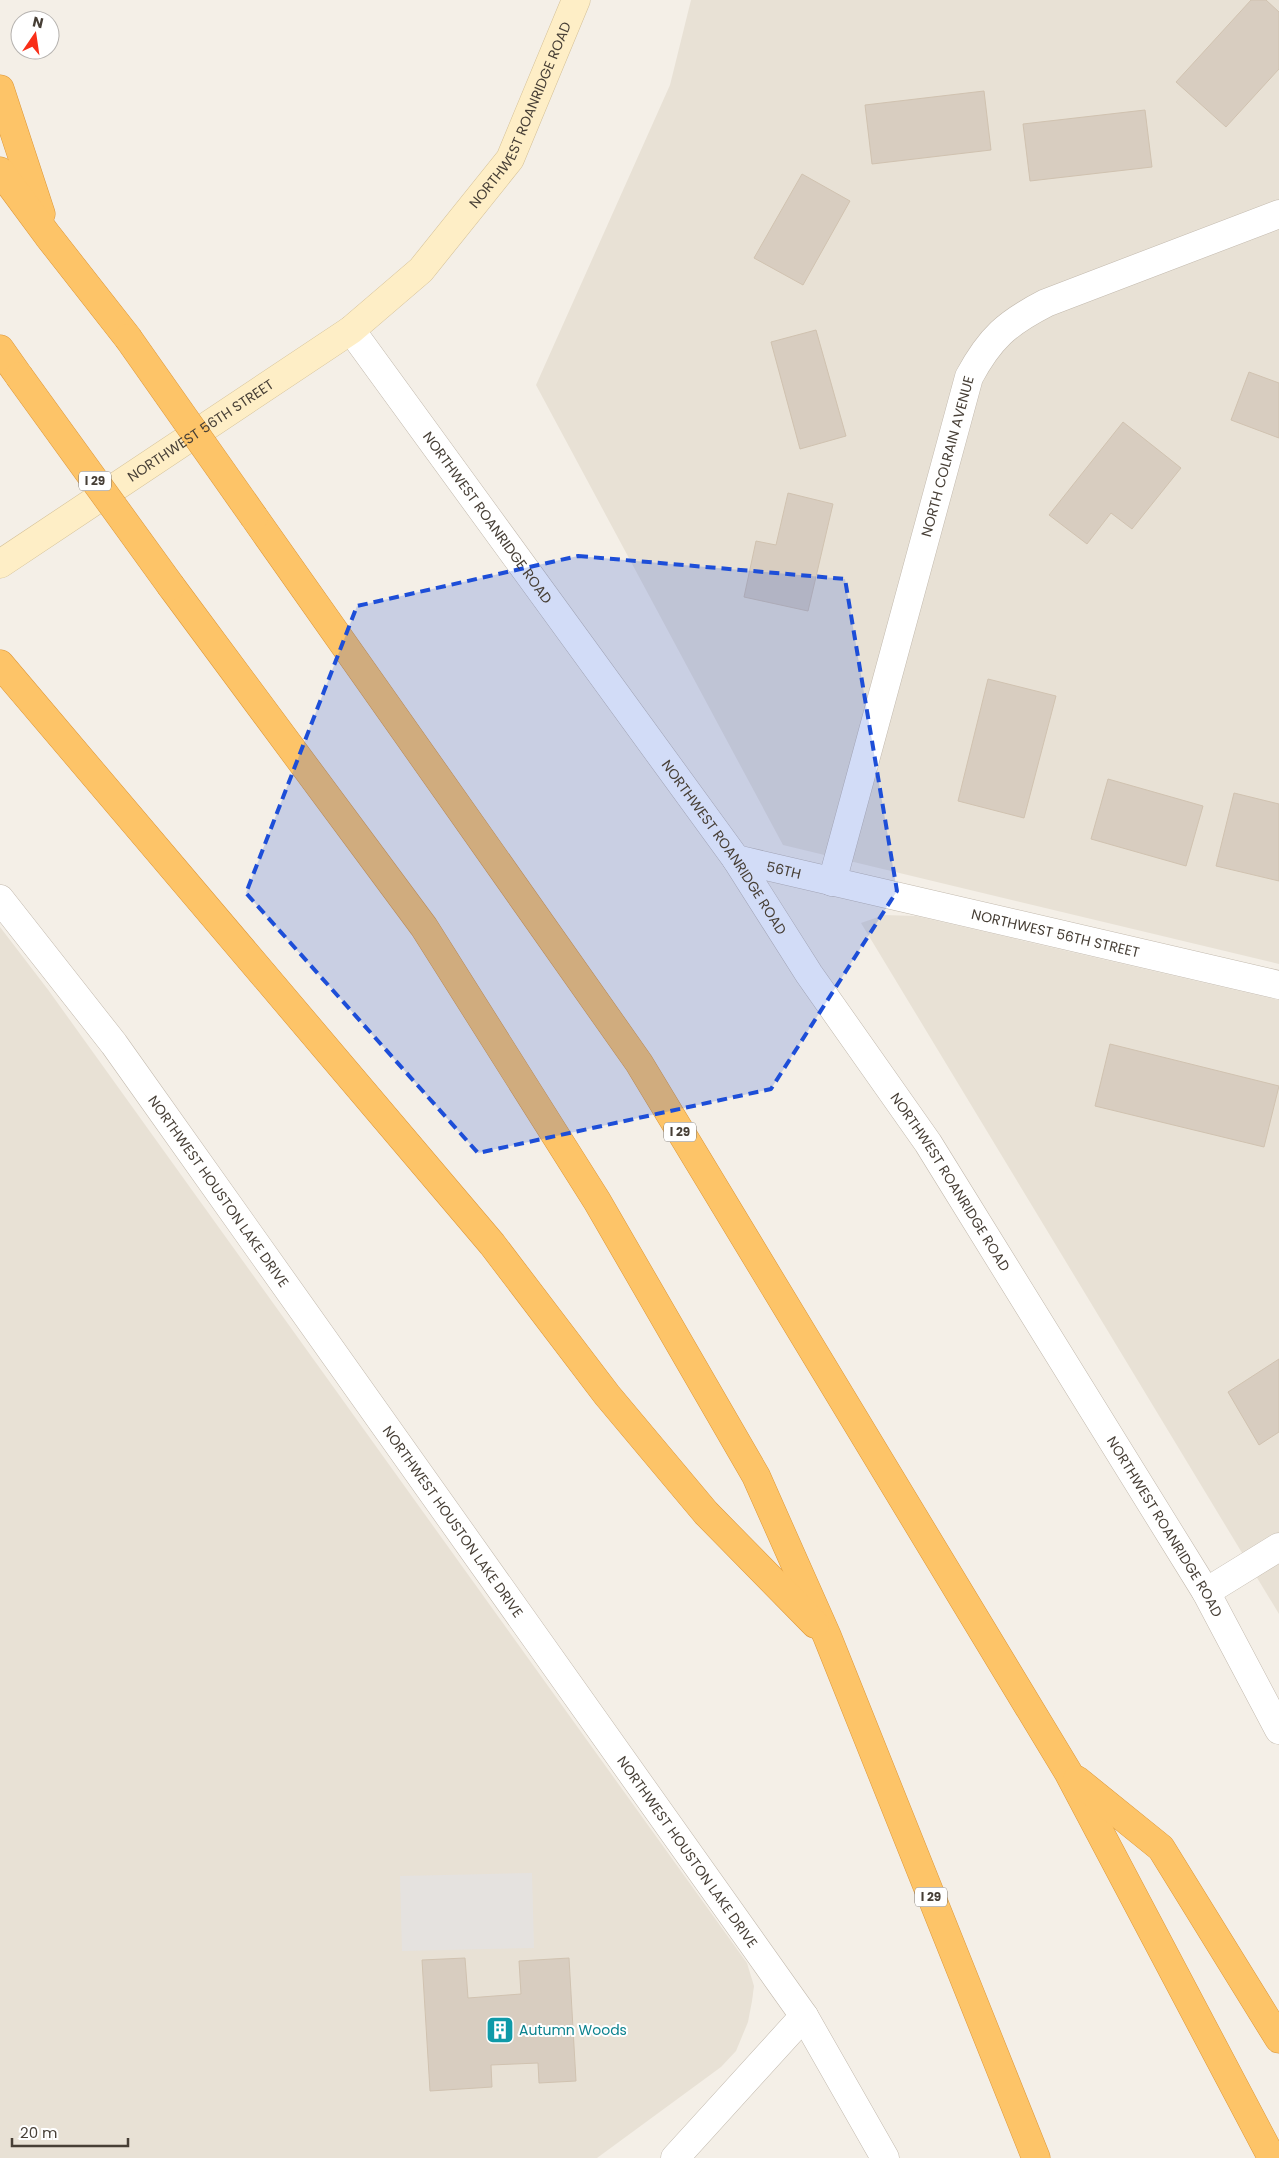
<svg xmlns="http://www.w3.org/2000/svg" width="1279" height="2158" viewBox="0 0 1279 2158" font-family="Poppins,sans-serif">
<rect width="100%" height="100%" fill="#f4efe7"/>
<g fill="#e8e1d5">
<path d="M691,0H1279V964L783,845L536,385L670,85Z"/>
<path d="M884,915L916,916L1279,1000V1614L861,923Z"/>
<path d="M0,927L49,991L747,1963L754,1986L752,2001L748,2022L736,2051L721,2067L597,2158H0Z"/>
</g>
<path fill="#e5e2df" d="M532,1873L534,1948L402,1951L400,1876Z"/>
<g fill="#d8cdc0" stroke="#d0c2b0">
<path d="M1251,0H1266L1279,12V69L1226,127L1176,82Z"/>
<path d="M984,91L991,150L872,164L865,105Z"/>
<path d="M1145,110L1152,167L1030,181L1023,124Z"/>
<path d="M802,174L850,201L803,285L754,258Z"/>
<path d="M816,330L846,436L800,449L771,342Z"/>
<path d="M1249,372L1279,383V438L1231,420Z"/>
<path d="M1123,422L1181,468L1132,529L1111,513L1087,544L1049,515Z"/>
<path d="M788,493L833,504L808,611L744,597L756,541L776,545Z"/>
<path d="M988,679L1056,696L1024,818L958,801Z"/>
<path d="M1108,779L1203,806L1186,866L1091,839Z"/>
<path d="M1234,793L1279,804V881L1216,866Z"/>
<path d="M1110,1044L1279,1086L1264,1147L1095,1106Z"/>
<path d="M1279,1359V1432L1259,1445L1228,1392Z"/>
<path d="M465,1958L468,1998L521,1994L519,1961L569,1958L576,2081L539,2083L538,2063L491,2065L492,2087L430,2091L422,1960Z"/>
</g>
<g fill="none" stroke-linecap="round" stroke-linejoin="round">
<defs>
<g id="street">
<path id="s1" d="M351,330L736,859L809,974L928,1143L1206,1592L1279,1730"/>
<path id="s2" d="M736,859L1279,985"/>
<path id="s3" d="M832,882L969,377C990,338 1007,323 1046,303L1279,214"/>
<path id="s4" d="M0,899L114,1044L804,2016L885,2158"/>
<path d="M1206,1592L1279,1547"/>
<path d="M675,2158L804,2016"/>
</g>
<g id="secondary">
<path id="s5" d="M0,564L351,330L421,270L510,159L576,0"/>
</g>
<g id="highway">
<path d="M0,89L41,214"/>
<path d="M0,171L48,236L128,338"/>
<path d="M0,349L19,376"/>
<path d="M254,517L639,1063L1068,1772L1272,2158"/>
<path d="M171,586L424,927L597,1201L756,1476L827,1636L1036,2158"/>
<path d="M0,664L492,1244L607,1395L706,1513L815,1624"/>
<path d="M1077,1780L1161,1848L1279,2039"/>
</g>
</defs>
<use href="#street" stroke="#c2b9ad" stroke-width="29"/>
<use href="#secondary" stroke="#d4c097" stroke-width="29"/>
<use href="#highway" stroke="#dd9738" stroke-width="29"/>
<use href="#street" stroke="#fff" stroke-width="28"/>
<use href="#secondary" stroke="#feeec6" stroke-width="28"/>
<use href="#highway" stroke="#fdc468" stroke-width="28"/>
<defs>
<g id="highway-bridge">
<path d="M128,338L254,517"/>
<path d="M19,376L171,586"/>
</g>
</defs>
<use href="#highway-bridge" stroke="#dd9738" stroke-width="29" stroke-linecap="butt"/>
<use href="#highway-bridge" stroke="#fdc468" stroke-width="28"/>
</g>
<path fill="#1d4ed8" fill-opacity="0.2" stroke="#1d4ed8" stroke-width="4" stroke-dasharray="10 6" stroke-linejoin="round" d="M578,556L845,579L897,891L771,1089L478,1153L246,893L357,606Z"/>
<defs>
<symbol id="building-square" viewBox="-11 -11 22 22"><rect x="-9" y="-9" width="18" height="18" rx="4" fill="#0f9aa8" stroke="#fff"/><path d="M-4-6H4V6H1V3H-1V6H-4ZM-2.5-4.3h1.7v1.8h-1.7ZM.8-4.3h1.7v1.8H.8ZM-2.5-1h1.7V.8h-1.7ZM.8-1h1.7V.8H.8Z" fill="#fff"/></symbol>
</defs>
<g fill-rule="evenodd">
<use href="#building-square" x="484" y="2014" width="32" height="32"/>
</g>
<g text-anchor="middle" stroke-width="4" stroke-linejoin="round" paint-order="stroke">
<g fill="#fff" stroke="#7e7972" stroke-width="1">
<rect x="79" y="471.5" width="32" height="19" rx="4"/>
<rect x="664" y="1122.5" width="32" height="19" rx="4"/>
<rect x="915" y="1887.5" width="32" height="19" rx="4"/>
</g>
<g font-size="12" font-weight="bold" fill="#473f36">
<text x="95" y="485">I 29</text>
<text x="680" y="1136">I 29</text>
<text x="931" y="1901">I 29</text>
</g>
<g font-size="14" fill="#473f36" stroke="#fff">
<text dy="5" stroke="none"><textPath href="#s5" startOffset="700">NORTHWEST ROANRIDGE ROAD</textPath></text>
<text dy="5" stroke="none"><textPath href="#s5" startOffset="241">NORTHWEST 56TH STREET</textPath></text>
<text dy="5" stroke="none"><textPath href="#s3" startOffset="441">NORTH COLRAIN AVENUE</textPath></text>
<text dy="5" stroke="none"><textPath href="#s1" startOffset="232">NORTHWEST ROANRIDGE ROAD</textPath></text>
<text dy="5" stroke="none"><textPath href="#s1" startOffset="638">NORTHWEST ROANRIDGE ROAD</textPath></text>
<text dy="5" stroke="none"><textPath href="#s2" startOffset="49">56TH</textPath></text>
<text dy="5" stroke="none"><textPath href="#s2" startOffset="328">NORTHWEST 56TH STREET</textPath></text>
<text dy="5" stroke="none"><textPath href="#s1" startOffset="1042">NORTHWEST ROANRIDGE ROAD</textPath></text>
<text dy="5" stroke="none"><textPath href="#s4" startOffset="365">NORTHWEST HOUSTON LAKE DRIVE</textPath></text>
<text dy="5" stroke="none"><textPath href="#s4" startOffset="770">NORTHWEST HOUSTON LAKE DRIVE</textPath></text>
<text dy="5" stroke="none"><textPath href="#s1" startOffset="1448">NORTHWEST ROANRIDGE ROAD</textPath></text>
<text dy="5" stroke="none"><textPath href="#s4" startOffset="1175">NORTHWEST HOUSTON LAKE DRIVE</textPath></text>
</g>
<g font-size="14" fill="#0d838f" stroke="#fff" text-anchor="start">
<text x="519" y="2035">Autumn Woods</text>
</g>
</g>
<g transform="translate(35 35) rotate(13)"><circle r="24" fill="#ffffff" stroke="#b5b2af"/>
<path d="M0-4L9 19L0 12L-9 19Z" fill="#f92e18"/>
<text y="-8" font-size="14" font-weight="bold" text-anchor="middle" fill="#473f36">N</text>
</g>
<path d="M12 2138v8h116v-8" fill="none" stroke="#473f36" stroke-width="2.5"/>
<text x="20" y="2138" font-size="15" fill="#473f36" stroke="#ffffff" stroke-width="4" paint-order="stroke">20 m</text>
</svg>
